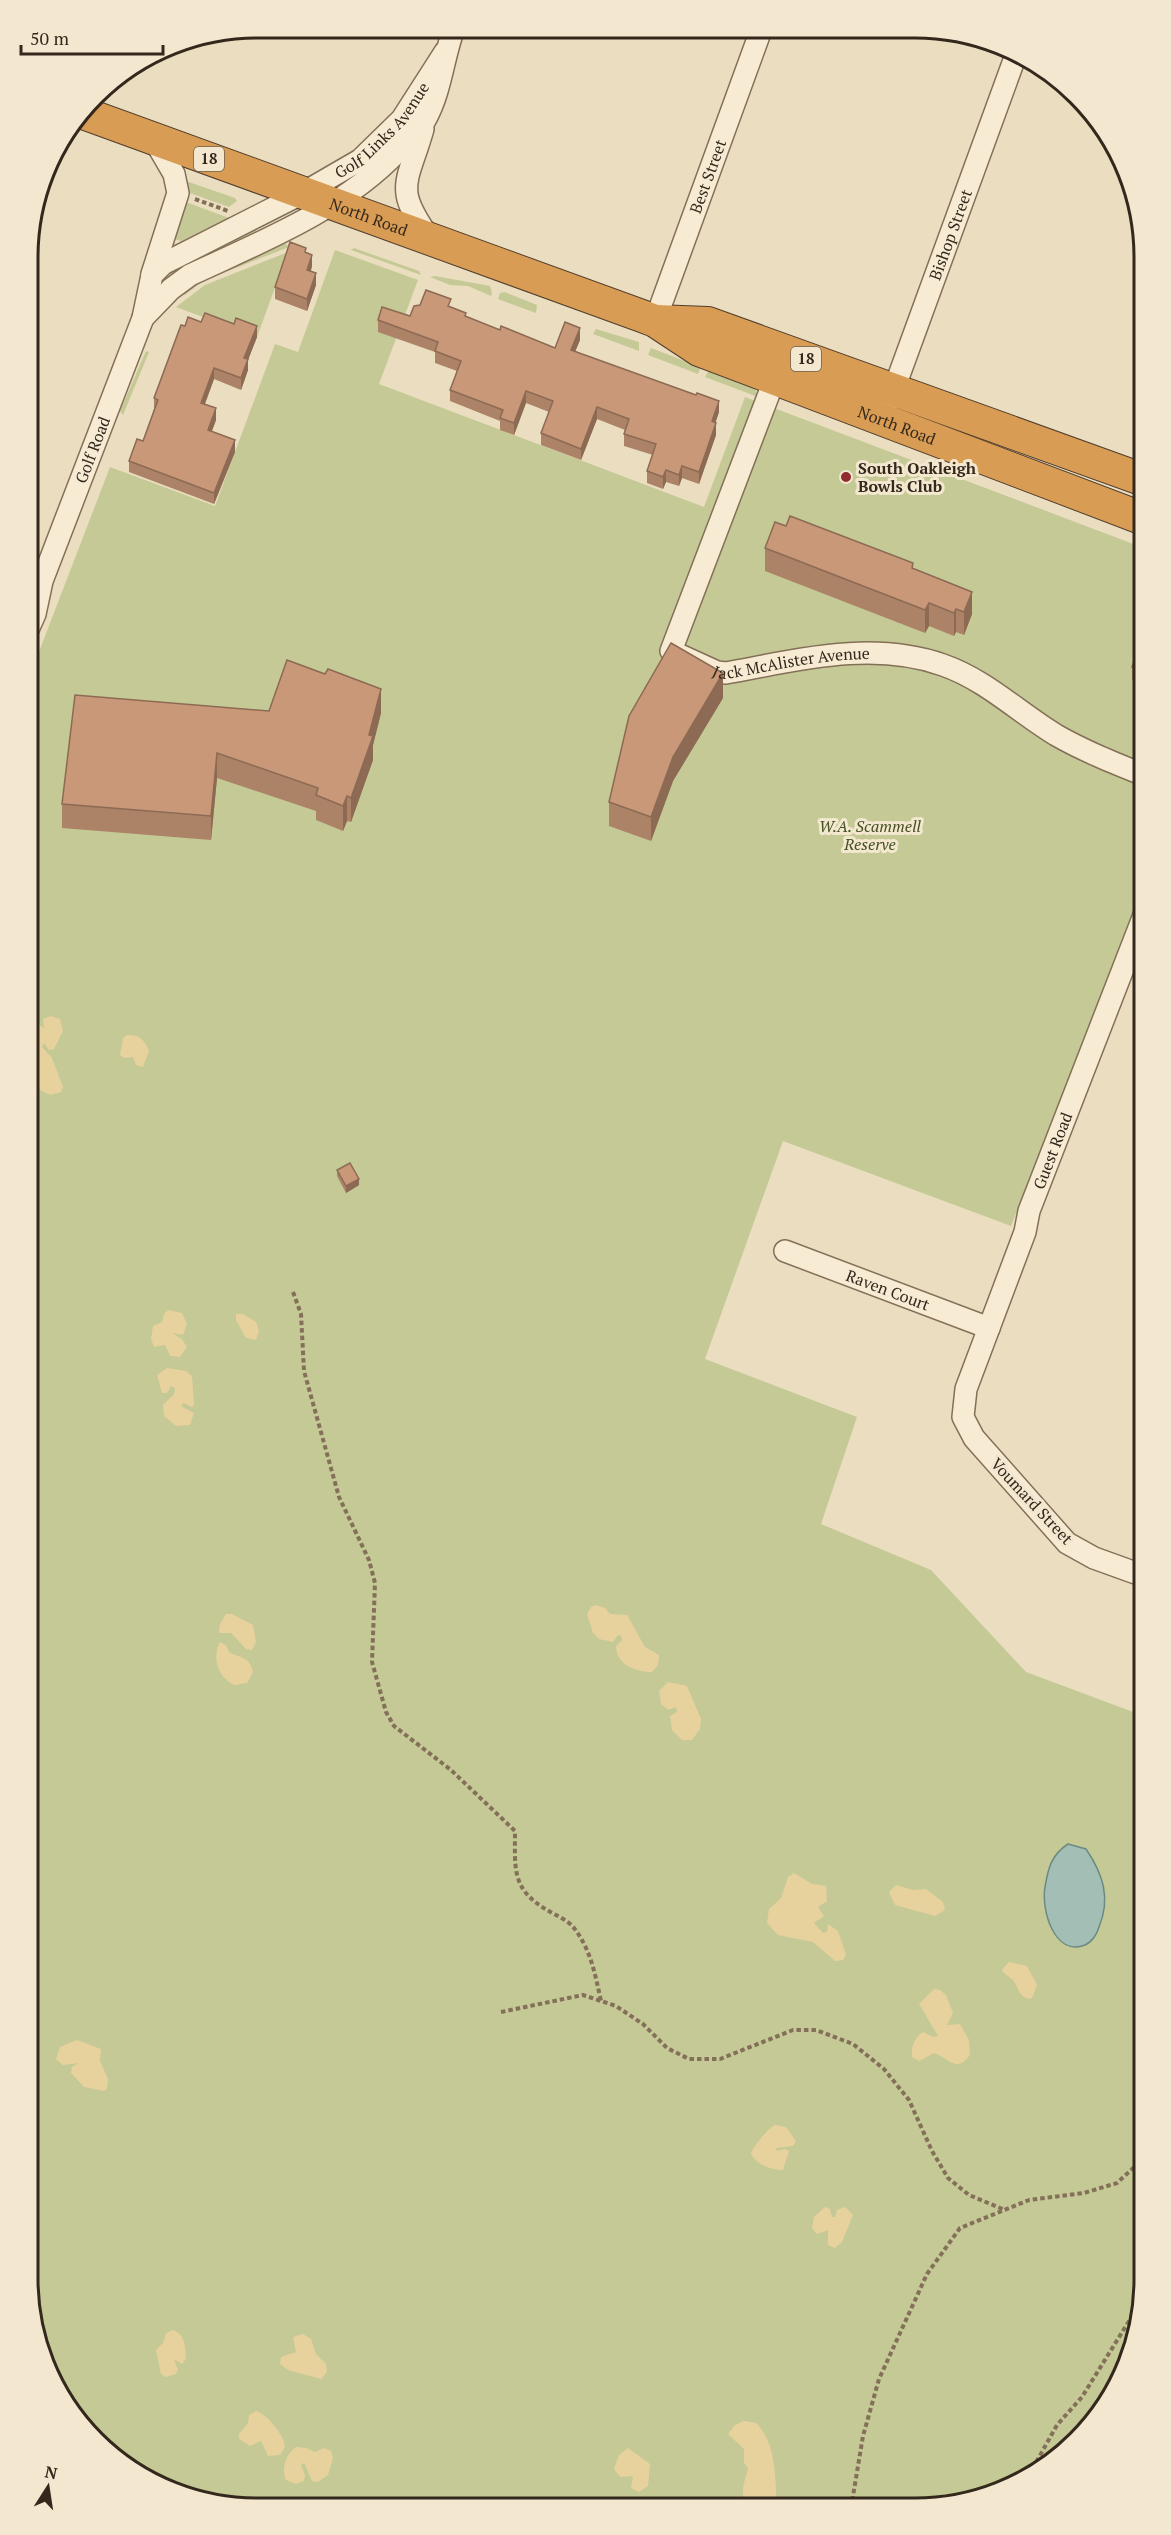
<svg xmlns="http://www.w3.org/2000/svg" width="1171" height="2535" viewBox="0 0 1171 2535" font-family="'PT Serif',serif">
<rect width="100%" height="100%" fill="#ebdec0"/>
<g fill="#c4c995">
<path d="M186,181L235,198L237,201L229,207L187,192Z"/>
<path d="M183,201L229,218L181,241L171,238Z"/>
<path d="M252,228L262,234L173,277L170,273Z"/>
<path d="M284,242L289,247L203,281L185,295L182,292L183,290Z"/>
<path d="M354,248L419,271L421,275L351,250Z"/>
<path d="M335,250L418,280L379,384L704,507L745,397L1144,548V884L1011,1226L783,1141L705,1359L857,1417L821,1524L931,1570L1026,1672L1144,1716L1143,2294L1127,2366L1087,2429L1042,2469L974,2500L914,2508L212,2504L155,2484L105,2451L66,2406L35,2338L27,2278V683L110,467L215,506L275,344L298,352Z"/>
<path d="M288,252L257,337L176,307L205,285Z"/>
<path d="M435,276L490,286L492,293L491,296L468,286L450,285L430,277Z"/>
<path d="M504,292L537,305L536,313L498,299L500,293Z"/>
<path d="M596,329L639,342V351L593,334Z"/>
<path d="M651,348L698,366L700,369L698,374L648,355Z"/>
<path d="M146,351L149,352L123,415L120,411Z"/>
<path d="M709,370L755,388L758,397L705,377Z"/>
</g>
<g fill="#e7d29e">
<path d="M51,1016L60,1019L63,1031L54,1049L49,1050L44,1043L42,1047L52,1058L63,1087L61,1092L50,1095L35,1087L39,1104L34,1107L28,1106L27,1048L33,1028L39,1025L44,1028L43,1019Z"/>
<path d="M127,1035C139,1034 145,1040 149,1051L143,1067L136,1065L133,1057L125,1058L120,1055L123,1038Z"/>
<path d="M168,1310L182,1313L187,1324L183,1335L172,1333L182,1339L187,1347L180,1357L170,1356L165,1345L154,1347L151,1339L153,1326L162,1322L164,1314Z"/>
<path d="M236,1314H243L256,1322L259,1331L256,1340L246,1338L236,1320Z"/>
<path d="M167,1368L186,1371L192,1376L194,1405L192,1407L183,1403L181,1406L194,1413L190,1425L176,1426L164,1416L163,1405L174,1394L175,1388L171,1386L167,1393H162L157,1375Z"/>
<path d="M596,1605L605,1608L610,1614L627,1615L645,1647L659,1655L658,1665L652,1672C636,1672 616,1665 616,1646L622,1640L621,1636L618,1635L613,1642L599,1639L593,1633L587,1614L591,1607Z"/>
<path d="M226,1614H232L253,1625L256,1642L252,1650L246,1649L231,1633H219L220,1624Z"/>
<path d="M220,1642L226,1645L229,1652C239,1658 250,1656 253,1672L247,1683L235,1685C219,1679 211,1658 220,1642Z"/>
<path d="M668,1682L687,1686L701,1719L700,1729L692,1740H682L672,1730L670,1716L677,1712L676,1707L668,1710L661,1704L659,1691Z"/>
<path d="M794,1873L812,1884L826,1886L827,1901L818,1907L824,1916L814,1923L823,1933L827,1932L828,1924L838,1931L846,1955L843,1960L835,1961L813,1942L778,1935L767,1923L769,1909L781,1898L788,1877Z"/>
<path d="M896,1885L913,1890L926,1889L943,1902L945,1910L935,1916L895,1905L889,1892Z"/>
<path d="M1009,1962L1027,1966L1037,1985L1032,1998L1028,1999C1017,1994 1019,1988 1013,1980C1009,1976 1005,1975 1002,1970Z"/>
<path d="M934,1989L940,1990L946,1995L953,2013L947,2025L960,2024L969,2040L970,2055C956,2074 949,2058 934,2053L919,2061L912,2057C911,2047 914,2038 923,2032L933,2037L938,2036L919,2004Z"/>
<path d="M77,2040L101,2049L100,2061L108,2079L107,2089L104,2091L84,2087L71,2073L72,2067L78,2063L63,2065L56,2059L60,2047Z"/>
<path d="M775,2125L786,2127L796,2141L793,2146L776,2148L777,2151L785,2149L789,2151L783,2170C771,2170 756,2165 751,2153C754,2146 768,2128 775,2125Z"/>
<path d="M825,2207L830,2209L832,2217H835L837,2210L845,2207L853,2215L842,2242L835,2248L828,2245V2230L817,2234L812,2228L814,2217Z"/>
<path d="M173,2330C186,2335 185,2347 186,2359L182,2364L174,2359L178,2370L176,2374L165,2377L161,2374L156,2350L163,2343L166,2333Z"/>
<path d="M303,2334L311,2339L316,2354L326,2364L327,2372L321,2379L288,2370L280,2364L281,2357L296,2352L293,2337Z"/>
<path d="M256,2411C266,2413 285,2436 285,2447L280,2455L268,2456L261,2441L250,2446L239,2439V2434L248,2423L249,2415Z"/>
<path d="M79,2421C94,2422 107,2435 106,2452Z"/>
<path d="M744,2421L756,2423C777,2443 775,2480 777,2507H743V2487L748,2468L744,2463V2449L728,2434L735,2425Z"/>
<path d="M296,2447L306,2448L315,2452L324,2448L331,2451L333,2458L328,2475L318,2482L312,2481L304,2463L301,2465L305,2475L304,2481L296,2484L286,2480C281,2469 286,2454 296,2447Z"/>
<path d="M628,2448L650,2464L648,2486L639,2492L631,2488L633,2476L620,2477L614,2469L619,2455Z"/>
</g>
<g fill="#a3beb5" stroke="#6b8b82" stroke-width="1.5">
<path d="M1068,1844L1086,1849C1103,1874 1111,1898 1099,1927C1097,1934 1092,1942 1085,1945C1054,1957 1041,1909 1045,1887C1048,1869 1051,1855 1068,1844Z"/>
<path d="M27,2244L37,2265L28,2287Z"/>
</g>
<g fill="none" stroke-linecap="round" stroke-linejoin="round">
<defs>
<g id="minor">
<path d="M423,129C407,185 393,187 430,239"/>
<path d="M152,274L178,193L174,174L153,138"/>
<path d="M143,318L171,289L190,275C263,241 342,210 398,151C408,142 419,132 425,120C441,92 443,58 454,28"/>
<path id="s1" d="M655,321L761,30"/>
<path id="s2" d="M775,378L671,651L717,672L726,673C798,660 872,640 943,665C986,680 1018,712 1056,735C1084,751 1114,763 1144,775"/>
<path id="s3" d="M890,400L1017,52"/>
<path id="s4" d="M27,632L35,614L42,581L143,318L152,275L163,264L303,193L360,160L402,119L445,52"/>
<path id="s5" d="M785,1251L989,1328"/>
<path id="s6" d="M1144,1576L1094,1558L1067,1543L974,1438L963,1417L966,1389L1025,1232L1029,1211L1144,915"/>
</g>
<g id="highway">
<path id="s7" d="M83,113L642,316L655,321L699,350L1144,519"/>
<path d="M656,321L708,323L1144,480"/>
</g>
</defs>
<use href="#minor" stroke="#846f59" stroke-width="24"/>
<use href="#highway" stroke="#513e2d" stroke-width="34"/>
<g stroke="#846f59" stroke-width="4" stroke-dasharray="4.5 3" stroke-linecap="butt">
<path d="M195,199L228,211"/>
<path d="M27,670L36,648"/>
<path d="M293,1292L301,1314L304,1371L339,1497L369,1560L375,1583L372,1662L386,1712L394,1726L451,1770L515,1831C515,1868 511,1889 547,1910C555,1915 568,1920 574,1928C591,1950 595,1974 601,2001"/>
<path d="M501,2012L583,1995L616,2006L643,2024L667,2048L689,2059H720L793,2030H816L853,2044L884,2069L909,2100L932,2151L948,2178L969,2195L1005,2210"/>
<path d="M1029,2475L1057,2425L1082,2397L1142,2300"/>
<path d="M851,2508L863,2436L879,2379L927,2274L960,2228L1029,2200L1084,2193L1117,2183L1144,2158"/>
</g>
<use href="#minor" stroke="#f7ecd3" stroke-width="21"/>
<use href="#highway" stroke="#d89c54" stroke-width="32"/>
</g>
<g fill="#ac8367">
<path d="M306,252L312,266L311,271L316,285L307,311L275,299V287Z"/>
<path d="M451,307L466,317L500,330L555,348L580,340L575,351L719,412L715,423L716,435L699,484L682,478L679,486L666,482L663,489L647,483V471L653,455L624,446V434L625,430L597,419L581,460L541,445V433L549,412L526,403L514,435L500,430V421L450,401V390L457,371L435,363V352L378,332V320L410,316Z"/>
<path d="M201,322L257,337L248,360V370L241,390L214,379L205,404L216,420L212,431L235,452L214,504L129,472V461L143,441L154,409V398L185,326Z"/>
<path d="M765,548L913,569L972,614L964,635L956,632L954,636L929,626L925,633L765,571Z"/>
<path d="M1144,610V631L1139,629V623Z"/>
<path d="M1144,633V684L1132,680V667Z"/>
<path d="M723,698L673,781L651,841L609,826V802Z"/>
<path d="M269,711L381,713L373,745V760L351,822L347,821L343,831L316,820V811L217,778L211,840L62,828V804Z"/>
<path d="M337,1170L359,1185L346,1193L337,1176Z"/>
</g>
<g fill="#8c6a54">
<path d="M312,255V266L307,281V270Z"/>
<path d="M316,273V285L307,311V299Z"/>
<path d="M257,326V337L248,360V370L241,390V378L244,358Z"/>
<path d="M580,328V340L571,362V350Z"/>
<path d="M214,368V379L201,414V403Z"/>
<path d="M526,391V403L514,435V423Z"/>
<path d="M719,401V412L712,433V421Z"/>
<path d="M597,407V419L581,460V449Z"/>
<path d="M216,408V420L208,441V430Z"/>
<path d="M716,423V435L699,484V472Z"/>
<path d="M235,440V452L214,504V493Z"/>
<path d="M682,466V478L679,486V475Z"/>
<path d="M666,470V482L663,489V477Z"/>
<path d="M972,592V614L964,635V612Z"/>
<path d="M929,603V626L925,633V610Z"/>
<path d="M956,609V632L954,636V613Z"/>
<path d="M723,673V698L673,781L651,841V817L673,757Z"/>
<path d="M381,689V713L373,745V760L351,822V798Z"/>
<path d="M217,753V778L211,840V816Z"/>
<path d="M347,796V821L343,831V806Z"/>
<path d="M359,1179V1185L346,1193V1186Z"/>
</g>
<g fill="#c89878" stroke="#8c6a54" stroke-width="1.5">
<path d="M290,242L306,248L305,252L312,255L307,270L316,273L307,299L275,287Z"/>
<path d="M426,290L451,299L448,306L466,313L465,316L500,330L501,326L555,348L565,322L580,328L571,350L696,395L697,393L719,401L712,421L716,423L699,472L682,466L679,475L666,470L663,477L647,471L656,444L624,434L629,419L597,407L581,449L541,433L553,401L526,391L514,423L500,418L503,410L450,390L461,361L435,351L438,342L378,320L382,307L410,316L414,306L420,305Z"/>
<path d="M205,313L234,324L236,318L257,326L244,358L248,359L241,378L214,368L201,403L216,408L208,430L235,440L214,493L129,461L137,439L143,441L158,400L154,398L181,325L185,326L188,317L201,322Z"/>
<path d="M790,516L913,563L912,568L972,592L964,612L956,609L954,613L929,603L925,610L765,548L775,522L786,526Z"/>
<path d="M1144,610V624L1139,623Z"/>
<path d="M1143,633H1144V672L1132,667Z"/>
<path d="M671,643L723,673L673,757L651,817L609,802L629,716Z"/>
<path d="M287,660L325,674L328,669L381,689L369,735L373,736L351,798L347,796L343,806L316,795L318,788L217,753L211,816L62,804L75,695L269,711Z"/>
<path d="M350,1163L359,1179L346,1186L337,1170Z"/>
</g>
<circle fill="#902c2e" stroke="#f3e8cf" stroke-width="2" cx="846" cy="477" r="6"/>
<g text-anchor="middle" stroke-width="6" stroke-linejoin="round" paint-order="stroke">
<g fill="#f3e8cf" stroke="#6d6252" stroke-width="1.5">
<rect x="194" y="147" width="30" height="24" rx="4.5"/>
<rect x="791" y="347" width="30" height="24" rx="4.5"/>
</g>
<g font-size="15" font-weight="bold" fill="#34281d">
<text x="209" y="164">18</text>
<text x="806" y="364">18</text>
</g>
<g font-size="16" fill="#34281d" stroke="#f3e8cf">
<text dy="6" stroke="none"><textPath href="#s4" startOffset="654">Golf Links Avenue</textPath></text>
<text dy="6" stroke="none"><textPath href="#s1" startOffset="154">Best Street</textPath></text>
<text dy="6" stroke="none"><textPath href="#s7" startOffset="304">North Road</textPath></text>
<text dy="6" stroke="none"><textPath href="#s3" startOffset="176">Bishop Street</textPath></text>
<text dy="6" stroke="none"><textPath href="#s7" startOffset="873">North Road</textPath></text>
<text dy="6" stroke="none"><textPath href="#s4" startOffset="194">Golf Road</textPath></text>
<text dy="6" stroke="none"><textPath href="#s2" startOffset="418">Jack McAlister Avenue</textPath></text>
<text dy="6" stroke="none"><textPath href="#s6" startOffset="530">Guest Road</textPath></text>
<text dy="6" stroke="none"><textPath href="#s5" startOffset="110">Raven Court</textPath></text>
<text transform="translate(1032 1501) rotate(47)" y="6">Voumard Street</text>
</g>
<g font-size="16" font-weight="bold" fill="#34281d" stroke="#f3e8cf" text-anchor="start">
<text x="858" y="474">South Oakleigh<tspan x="858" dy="18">Bowls Club</tspan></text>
</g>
<g font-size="16" font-style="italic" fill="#455024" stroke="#f3e8cf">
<text x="870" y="832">W.A. Scammell<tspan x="870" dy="18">Reserve</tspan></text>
</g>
</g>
<path d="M0 0H1171V2535H0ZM257 38H915A219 219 0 0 1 1134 257V2279A219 219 0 0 1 915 2498H257A219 219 0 0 1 38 2279V257A219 219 0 0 1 257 38Z" fill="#f3e8cf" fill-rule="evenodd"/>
<path fill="none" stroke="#34281d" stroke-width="3" d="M257 38H915A219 219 0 0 1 1134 257V2279A219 219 0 0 1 915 2498H257A219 219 0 0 1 38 2279V257A219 219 0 0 1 257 38Z"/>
<g transform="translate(48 2487) rotate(12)" stroke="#f3e8cf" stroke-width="4.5" paint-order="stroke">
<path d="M0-4.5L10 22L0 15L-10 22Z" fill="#34281d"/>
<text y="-9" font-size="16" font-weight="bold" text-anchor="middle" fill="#34281d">N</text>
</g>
<path d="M21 45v9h142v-9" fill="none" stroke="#34281d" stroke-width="3"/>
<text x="30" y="45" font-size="18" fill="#34281d" stroke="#f3e8cf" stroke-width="4.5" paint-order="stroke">50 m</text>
</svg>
